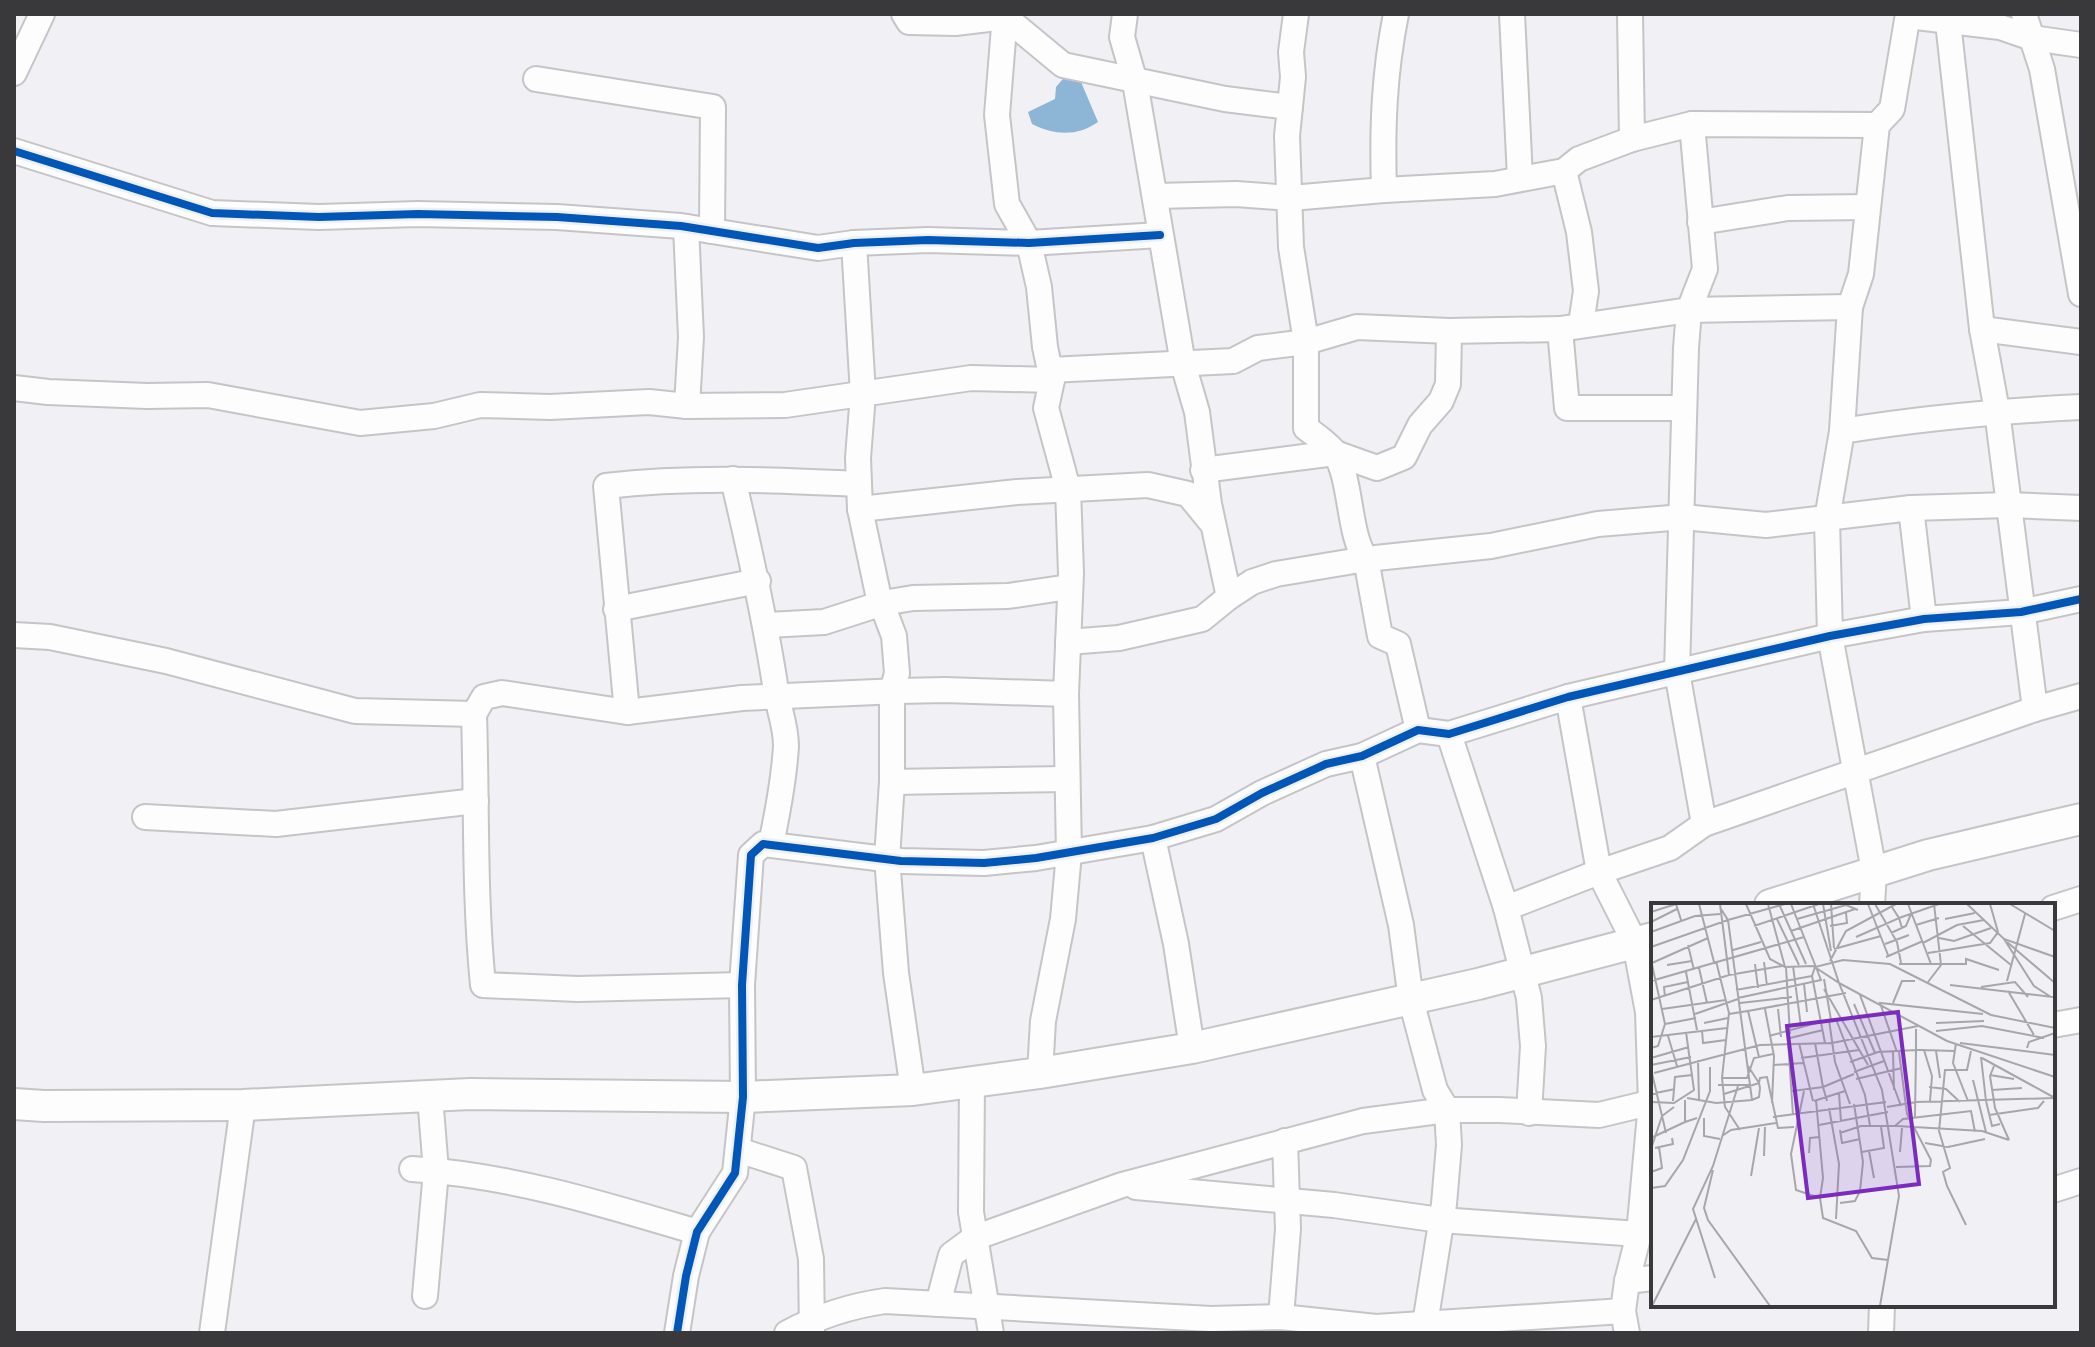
<svg xmlns="http://www.w3.org/2000/svg" width="2095" height="1347" viewBox="0 0 2095 1347" font-family="Helvetica,sans-serif">
<rect width="100%" height="100%" fill="#f0f0f5"/>
<path fill="#8db5d6" d="M1068,73L1078,75L1098,122C1077,137 1054,135 1032,124L1028,112L1055,99L1056,87Z"/>
<g fill="none" stroke-linecap="round" stroke-linejoin="round">
<defs>
<g id="minor">
<path d="M904,14L909,22L955,23L1005,17L1063,65L1225,99L1290,107"/>
<path d="M1005,14L997,115L1007,204L1029,243L1039,287L1045,347L1052,380L1046,408L1068,489L1071,573L1066,694L1069,853L1063,919L1043,1021L1040,1073"/>
<path d="M1125,14L1122,37L1135,82L1183,364L1197,412L1209,504L1229,597"/>
<path d="M1512,14L1520,178"/>
<path d="M1630,14L1632,139"/>
<path d="M2024,14L2042,69L2081,294"/>
<path d="M1908,16L2000,27L2032,38L2081,45"/>
<path d="M1948,22L1982,329L1997,411L2035,709"/>
<path d="M14,73L42,14"/>
<path d="M536,79L713,107L712,231"/>
<path d="M1692,124L1705,269L1689,310L1686,348L1677,672L1704,824"/>
<path d="M14,151L212,213L319,217L418,214L557,217L681,226L818,248L854,243L928,240L1029,243L1160,235"/>
<path d="M1564,171L1579,232L1586,291L1581,324"/>
<path d="M1384,190C1382,128 1384,74 1396,14"/>
<path d="M1156,196L1236,194L1291,198L1384,190L1495,184L1564,171L1579,159L1632,139L1692,124L1877,125"/>
<path d="M1700,222L1788,208L1867,207"/>
<path d="M686,227L691,337L687,406"/>
<path d="M854,243L863,394L858,458L860,509L878,594L894,636L897,673L892,692V782L887,858L896,973L913,1090"/>
<path d="M1560,329L1567,408H1684"/>
<path d="M1982,329L2081,342"/>
<path d="M1050,370L1233,361L1258,348L1306,342L1291,247L1287,136L1293,77L1291,52L1296,14"/>
<path d="M14,388L48,392L147,396L208,395L360,423L434,416L480,405L550,407L649,402L687,406L785,405L971,378L1052,380"/>
<path d="M1842,431C1922,418 2000,411 2081,407"/>
<path d="M1203,470L1335,453L1377,468L1404,457L1420,425L1441,401L1448,384L1449,331"/>
<path d="M733,479C750,551 765,618 776,691C779,710 786,726 786,746C784,779 778,811 771,844"/>
<path d="M1911,508L1924,619"/>
<path d="M860,509L1017,492L1148,485L1188,494L1210,521"/>
<path d="M616,609L758,581"/>
<path d="M767,625L824,622L883,603L913,598L1008,596L1069,587"/>
<path d="M14,635L50,637L166,661L355,711L474,714L484,697L502,693L627,712L742,698L899,691L945,690L1066,694"/>
<path d="M1068,642L1119,638L1202,619L1229,597L1252,582L1276,574L1366,559L1491,546L1598,524L1683,517L1766,525L1911,508L2008,505L2081,508"/>
<path d="M1568,697L1599,872L1635,943L1648,1012L1651,1103L1639,1234L1627,1281L1623,1311L1627,1333"/>
<path d="M627,712L606,486C690,476 774,480 859,484"/>
<path d="M474,714C477,805 474,895 483,985L578,989L742,985"/>
<path d="M1418,730L1398,644L1380,636L1366,559C1348,535 1352,480 1335,453C1329,444 1315,435 1306,428V342L1357,327L1449,331L1560,329L1689,310L1850,307"/>
<path d="M1449,734L1506,908L1529,998L1533,1046L1529,1113"/>
<path d="M1362,756L1401,925L1411,1000L1435,1090L1447,1110L1449,1145L1444,1204L1425,1324"/>
<path d="M892,782L1066,779"/>
<path d="M145,817L276,824L476,801"/>
<path d="M1153,838L1176,944L1192,1048"/>
<path d="M1872,905L1874,871L1830,636L1827,519L1842,431L1850,307L1861,274L1877,125L1892,109L1908,14"/>
<path d="M1506,908L1599,872L1670,848L1704,824L2035,709L2081,696"/>
<path d="M2053,908L2081,899"/>
<path d="M2053,1025L2081,1020"/>
<path d="M972,1082L971,1212L991,1333"/>
<path d="M738,1150L794,1168L811,1259L812,1333"/>
<path d="M412,1169C510,1175 603,1204 697,1232"/>
<path d="M1136,1187L1334,1205L1440,1220L1639,1234"/>
<path d="M2053,1190L2081,1181"/>
<path d="M1627,1281L1653,1278"/>
<path d="M425,1296L436,1171L430,1096"/>
<path d="M938,1304L951,1255L974,1238L1122,1185L1363,1121L1447,1110H1499L1599,1115L1653,1102"/>
<path d="M1281,1317L1288,1229L1285,1141"/>
<path d="M212,1333L243,1105"/>
<path d="M677,1333L686,1276L697,1232L735,1173L743,1097L742,985L751,855L763,844L901,861L984,863L1036,858L1153,838L1216,819L1262,793L1326,764L1362,756L1418,730L1449,734L1568,697L1830,636L1924,619L2021,612L2081,599"/>
<path d="M787,1333C819,1316 849,1306 885,1301L1211,1319L1281,1317L1376,1327L1623,1311"/>
<path d="M1881,1333L1882,1305"/>
</g>
<g id="major">
<path d="M1770,905L1928,855L2081,819"/>
<path d="M14,1104L44,1106L243,1105L470,1094L743,1097L913,1090L1040,1073L1192,1048L1478,984L1653,938"/>
</g>
</defs>
<use href="#minor" stroke="#c5c5c8" stroke-width="28"/>
<use href="#major" stroke="#c5c5c8" stroke-width="34"/>
<use href="#minor" stroke="#fdfdfe" stroke-width="24"/>
<use href="#major" stroke="#fdfdfe" stroke-width="30"/>
<defs>
<g id="cycleway">
<path d="M14,151L212,213L319,217L418,214L557,217L681,226L818,248L854,243L928,240L1029,243L1160,235"/>
<path d="M677,1333L686,1276L697,1232L735,1173L743,1097L742,985L751,855L763,844L901,861L984,863L1036,858L1153,838L1216,819L1262,793L1326,764L1362,756L1418,730L1449,734L1568,697L1830,636L1924,619L2021,612L2081,599"/>
</g>
</defs>
<use href="#cycleway" stroke="#efeff6" stroke-width="13"/>
<use href="#cycleway" stroke="#0057b8" stroke-width="8"/>
</g>
<g transform="translate(1651 903)">
<rect width="404" height="404" fill="#f0f0f5"/>
<path fill="none" stroke="#a7a7ab" stroke-width="2" d="M48,1L63,59M69,1L78,72M95,1L119,56L134,64L162,63L188,80L231,187L248,293L229,403M117,1L134,64M128,1L155,61M162,1L188,80L296,138L404,174M172,1L180,48M180,1L183,45M217,1L237,52M224,1L246,39L250,60M257,1L280,61H315V56L348,67M316,1L353,36L404,54M359,1L404,28M241,4L248,15L288,1M0,9L25,1L30,17M126,16L148,62M146,16L195,2L207,7M294,16L324,10M0,19L26,6M265,22L288,15M103,23L168,1M179,23L196,20L195,10M312,23L360,62M140,28L204,6M0,29L44,13L69,11M240,30L255,23L260,11M205,34L248,15L251,25M288,35L303,38L340,25M353,36L383,83L400,94M356,39L404,80M272,40L306,22L333,17M234,41L258,32M37,42L43,67M0,44L77,17L70,6M183,46L230,33M82,47L110,39M277,50L339,40L347,29L339,1M235,54L272,38M0,57L14,121L7,143L0,145M65,58L78,110L71,175L74,204L89,227M179,58L195,28L245,1M113,59L116,83M1,60L57,35M104,61L107,85M248,61H280M16,62L41,58M142,63L150,124M135,64L139,131M48,65L56,100M35,69L46,127M173,76L180,117M0,78L153,34M356,78L374,11M277,79L290,62L283,1M153,81L156,109M299,82L402,94M330,84L364,79L377,94M173,86L217,162M85,87L161,73M357,88L383,132M209,92L250,203M14,94L13,84L37,79M87,95L170,77L140,1M0,97L78,72L131,63M89,100L141,94M242,100L251,78H264M203,101L224,150M11,106L75,97M114,106L123,153L121,200M127,106L130,134M97,108L195,90M44,111L87,96M78,111L97,108L108,154M185,116L214,192L219,223M178,117L184,159L199,201M53,120L77,115M285,120L333,118M14,121L45,115M265,126V147H273L281,173L279,198M51,127L52,140L75,137M285,128L331,123L393,135M17,133L26,163M118,133L173,118M0,134L76,125M139,135L172,127M137,138L142,212M148,140L162,198M164,140L172,184L203,171M174,140L161,73L164,64L192,57L239,61L340,112L404,125M305,140L302,160L317,198M309,140L404,152M376,145L378,139L404,130M273,147L303,148M242,148L243,187M285,148L289,175M246,149L229,100L332,111M330,154L335,198M0,155L38,144M150,155L208,147M331,155L404,195M47,157L48,197M199,159L227,149L265,147L264,214M0,162L40,154M123,162L152,160M97,163L108,180L109,175L116,174L127,225L143,224M343,163L339,173L344,205L358,237M0,166L15,230M203,169L233,158M3,170L109,142L181,140L267,123M339,172L363,176M71,175H96L103,155L122,151M205,176L251,165M322,177L335,229M67,182H98M278,184L295,186L309,199M341,187L371,185M141,188L172,184L176,198M153,188L140,251L145,287L169,295L172,315L205,328L221,355L237,357M188,190L190,219M0,191L24,186M36,195L65,200L101,197L108,194L109,185L108,180L73,191M34,197V219L46,215M101,197L77,17L134,1M165,197L172,275L169,295M22,198L24,174L41,172M163,198L194,188M335,198L341,223L349,221M0,199L23,200L43,187L35,129M236,204L265,199L403,195M178,205L188,261L185,316M338,212L387,205L393,198M122,214L235,199M53,215V233L69,236M168,222L237,209M244,223L252,216L320,208L324,229M189,227L191,240L209,236M189,230L210,223H246L331,228L358,237M71,233L80,227L125,220M2,234L34,219M274,240L297,244L334,236M4,245L22,241L21,235M0,246L11,213L23,204M218,248L223,275M211,249L233,245L230,224M249,249L251,225M158,250L159,235L169,234M113,253L114,224M245,264L279,263L280,257L256,211L248,149M62,267L53,305L57,317L119,403M0,269L11,265L8,244M100,273L108,225M0,285L14,283L32,257L59,188V164M189,300L204,298L209,288L212,259L203,201M315,322L296,283L292,269L299,265L288,228L294,167H316L320,148M64,375L42,306L62,263L87,183M1,403L45,316"/>
<path fill="#7b2cbf" fill-opacity="0.15" stroke="#7b2cbf" stroke-width="4" d="M247,109L268,281L157,295L136,123Z"/>
<rect width="404" height="404" fill="none" stroke="#39393b" stroke-width="4"/>
</g>
<rect width="2095" height="1347" fill="none" stroke="#39393b" stroke-width="32"/>
</svg>
